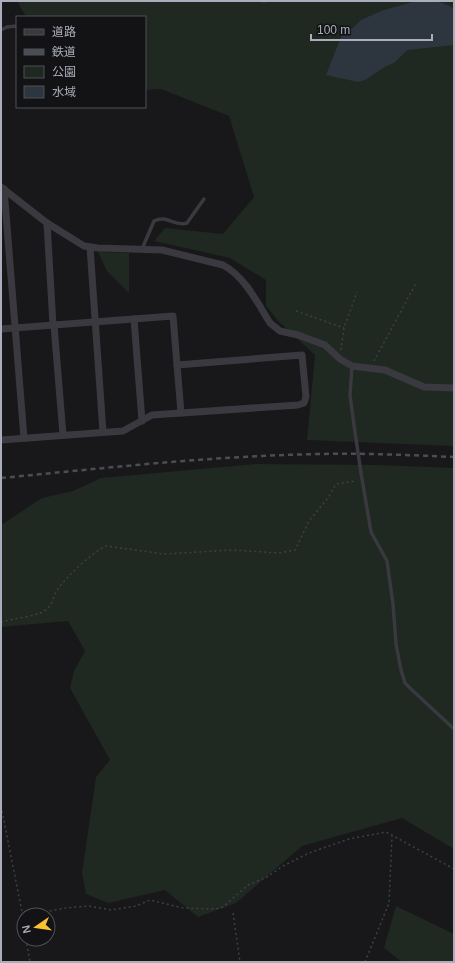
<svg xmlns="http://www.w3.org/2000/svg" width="455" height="963" viewBox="0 0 455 963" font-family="Arial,'Noto Sans JP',sans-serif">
<rect width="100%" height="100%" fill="#18181a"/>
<g fill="#1f2821">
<path d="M17,1H454V446L307,440L315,355L279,322L266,306V280L230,258L154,241L165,228L223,234L254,197L229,116L161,89L145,90V17H26Z"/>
<path d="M98,252L129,253V293L107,271Z"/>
<path d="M257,464L376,465L454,468V849L402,818L302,846L236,903L198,917L165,890L108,903L86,894L82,873L96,777L110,760L70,688L74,671L85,651L68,621L1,627V525L42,498L73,491L101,478Z"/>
<path d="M396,906L454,934V962H402L384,948Z"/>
</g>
<path fill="#2d363f" d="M416,1C430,1 443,0 454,9V45L407,50L394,63L386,66L365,80L358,82L326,75L343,32L353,28L361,20L381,11Z"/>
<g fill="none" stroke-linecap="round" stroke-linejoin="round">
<g stroke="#3f4046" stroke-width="1.5" stroke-dasharray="2 3" stroke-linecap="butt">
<path d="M264,1V4"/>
<path d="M296,311L344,328"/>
<path d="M341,350L344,328L357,292"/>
<path d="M374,361L416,283"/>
<path d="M1,622C13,618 40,617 48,608C53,603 54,594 58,589C66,577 94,551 106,546L164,554L232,550L279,553L295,550L309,521L328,498L336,484L356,481"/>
<path d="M1,806L24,922"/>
<path d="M233,913L240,962"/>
<path d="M30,915L65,908L89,906L111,910L136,906L150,900L183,908L215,909L223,907L248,885L267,877L283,866L309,853L349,839L386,832L454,869"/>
<path d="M26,939L30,962"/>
<path d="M365,962L389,903L392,836"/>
</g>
<g stroke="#39393f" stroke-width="3.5">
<path d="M1,30L7,27L17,26"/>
<path d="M142,249L154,221C167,214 174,227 187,223L204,199"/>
<path d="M352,366L350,395L354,425"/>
<path d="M361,473L371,532L387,561L393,604L396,644L401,670L405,683L411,689L454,729"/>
</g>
<g stroke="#39393f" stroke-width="7">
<path d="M1,187L47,223L84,246L98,248L162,250L223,265C245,277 257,302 270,323L280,331L298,335L325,345L340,359L352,366L385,370L424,387L454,388"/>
<path d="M4,189L24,438"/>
<path d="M47,223L53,325"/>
<path d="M90,247L103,432"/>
<path d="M134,319L142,421"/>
<path d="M54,325L63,435"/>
<path d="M1,329L173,316L181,413"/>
<path d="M1,440L123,431L152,415L298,405L304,403L306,397L302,355L177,365"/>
</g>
<path stroke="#4b4d54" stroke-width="2.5" stroke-dasharray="5 4" stroke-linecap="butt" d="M1,478C106,468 212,456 318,454C363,453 409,455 454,457"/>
<path stroke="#39393f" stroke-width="3.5" d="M354,425L361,473"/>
</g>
<rect width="455" height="963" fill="none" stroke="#a9aeba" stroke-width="4"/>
<rect x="16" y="16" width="130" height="92" fill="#131315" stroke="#4f5157"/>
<rect x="24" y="29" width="20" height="6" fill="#39393f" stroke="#4f5157"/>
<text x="52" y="36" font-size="12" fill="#a9aeba">道路</text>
<rect x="24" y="49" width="20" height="6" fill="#4b4d54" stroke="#4f5157"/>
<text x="52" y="56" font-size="12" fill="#a9aeba">鉄道</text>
<rect x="24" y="66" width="20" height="12" fill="#1f2821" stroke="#4f5157"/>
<text x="52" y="76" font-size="12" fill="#a9aeba">公園</text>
<rect x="24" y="86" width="20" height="12" fill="#2d363f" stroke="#4f5157"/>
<text x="52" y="96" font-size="12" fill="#a9aeba">水域</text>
<g transform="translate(36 927) rotate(257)"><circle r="19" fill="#131315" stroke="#4f5157"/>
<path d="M0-3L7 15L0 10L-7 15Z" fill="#f9c231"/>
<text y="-6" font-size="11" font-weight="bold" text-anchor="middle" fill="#a9aeba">N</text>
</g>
<path d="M311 34v6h121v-6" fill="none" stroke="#a9aeba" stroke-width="2"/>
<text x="317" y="34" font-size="12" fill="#a9aeba" stroke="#131315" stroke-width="3" paint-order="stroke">100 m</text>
</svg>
